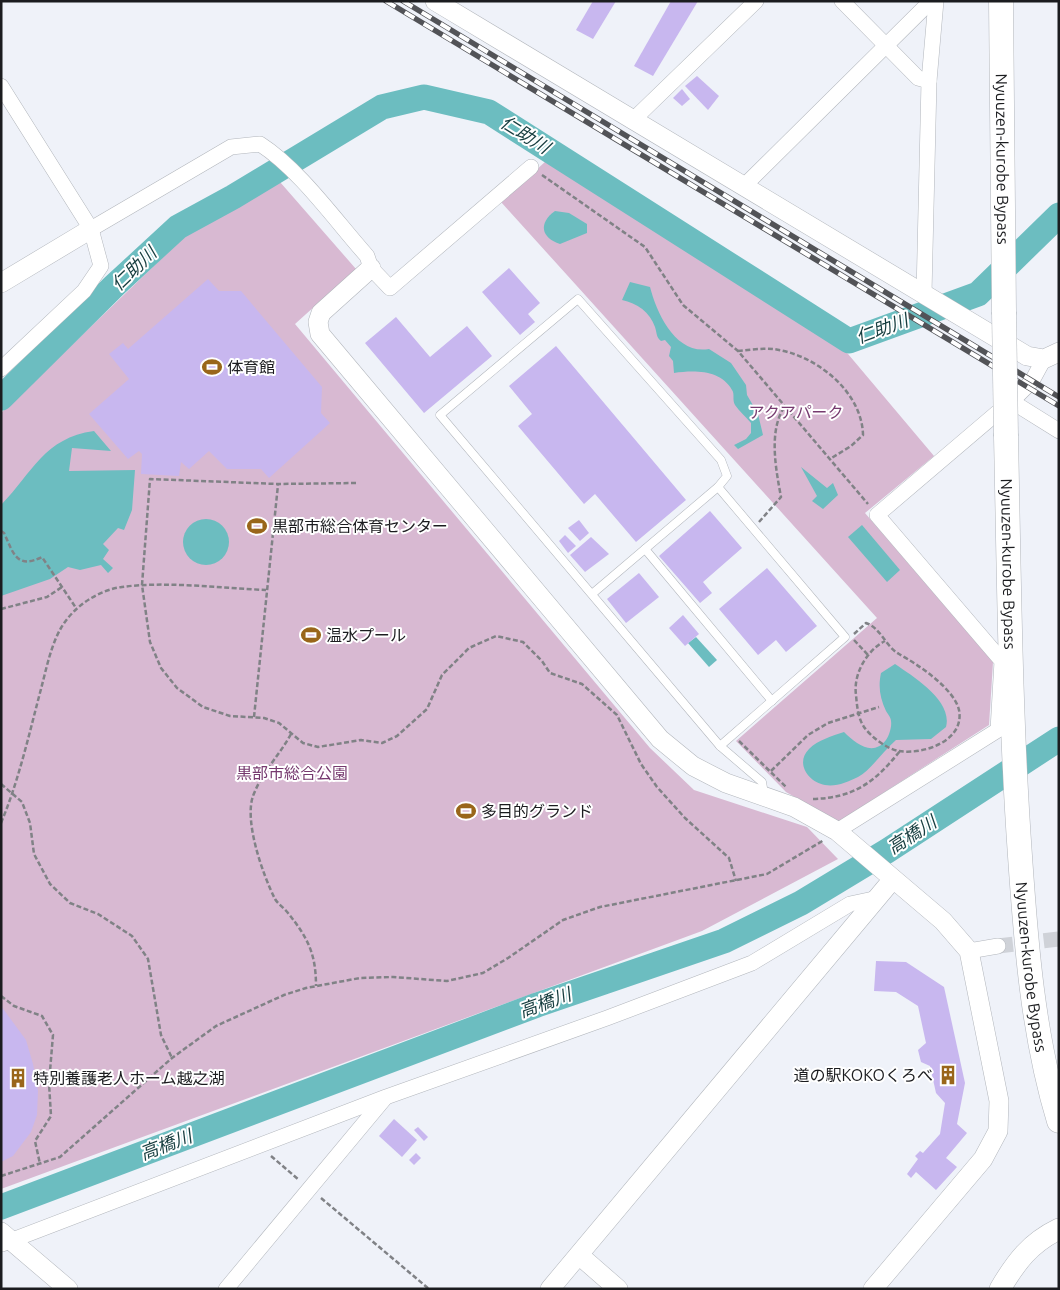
<svg xmlns="http://www.w3.org/2000/svg" width="1060" height="1290" viewBox="0 0 1060 1290" font-family="Ubuntu,'Noto Sans JP',sans-serif">
<rect width="100%" height="100%" fill="#eff2f9"/>
<g fill="#d8b9d2">
<path d="M546,161L843,348L934,456L865,513L993,662L989,725L838,822L786,792L736,741L877,618L501,202Z"/>
<path d="M280,182L356,269L295,324L650,748L694,790L807,827L838,859L702,931L1,1189V413L184,237Z"/>
</g>
<g fill="#6cbdc0">
<path d="M555,211L569,213L587,224V233L560,244C541,238 538,223 555,211Z"/>
<path d="M630,282L650,287C657,314 676,355 709,349L731,363L746,385L747,395L758,414L763,435L738,449L734,445L746,439L751,433V423C746,417 739,411 735,405C732,400 735,394 732,390C721,370 695,370 674,373L673,361L669,356L671,347L665,340L661,341C656,337 657,333 655,327C650,312 637,303 622,300Z"/>
<path d="M94,431L111,451L72,448L69,471L135,470L132,510L124,530L118,528L103,544L109,550L103,559L113,568L108,573L101,565L80,570L68,567L50,579L1,596V505C33,472 44,438 94,431Z"/>
<path d="M801,467L827,488L833,483L838,495L823,509L812,501L817,496Z"/>
<circle cx="206" cy="542" r="23"/>
<path d="M862,525L900,570L887,582L848,537Z"/>
<path d="M696,637L717,660L709,667L688,643Z"/>
<path d="M895,664C914,677 953,701 946,727L931,739L896,740C883,751 871,770 858,777C848,782 836,787 825,785C808,782 795,763 809,749C818,740 832,736 844,732C856,744 873,757 886,740C889,736 892,727 891,721C891,718 888,714 886,711C880,698 878,687 881,673Z"/>
</g>
<g fill="none" stroke-linecap="round" stroke-linejoin="round">
<g stroke="#6cbdc0" stroke-width="25">
<path d="M1,398L114,286L178,227L233,197L382,107L424,97L489,112L849,341L978,294L1059,215"/>
<path d="M1,1207L537,1005L724,941L801,903L887,851L1059,739"/>
</g>
</g>
<g fill="#c8b7ef">
<path d="M593,1H616L593,39L576,30Z"/>
<path d="M671,1H698L653,76L634,66Z"/>
<path d="M697,76L719,96L708,110L685,86Z"/>
<path d="M682,89L690,99L682,106L673,98Z"/>
<path d="M509,268L540,303L528,314L535,322L520,335L482,292Z"/>
<path d="M208,279L219,291H241L322,387L321,413L330,423L269,478L261,469H227L209,451L189,469L181,462L179,476L141,474L142,454L139,451L128,459L89,414L129,379L109,354L123,343L128,349Z"/>
<path d="M396,317L430,357L467,326L492,356L424,413L365,343Z"/>
<path d="M556,346L686,500L636,542L595,494L584,504L518,426L532,414L509,386Z"/>
<path d="M710,511L742,548L703,582L712,593L700,603L659,556Z"/>
<path d="M579,520L589,533L580,541L568,528Z"/>
<path d="M565,535L576,546L568,553L559,541Z"/>
<path d="M591,537L609,554L585,572L570,555Z"/>
<path d="M767,568L817,626L786,652L776,640L758,655L719,609Z"/>
<path d="M639,573L659,597L626,623L607,599Z"/>
<path d="M683,615L699,634L685,646L669,628Z"/>
<path d="M876,961L906,962L944,987L965,1083L957,1124L967,1133L946,1158L957,1167L936,1190L916,1172L911,1178L907,1174L918,1159L915,1156L920,1151L923,1153L940,1134L945,1103L936,1093L930,1066L921,1062L918,1050L926,1043L918,1006L896,992L874,991Z"/>
<path d="M1,1006L26,1040L33,1064L38,1091L37,1115L31,1132L13,1156L1,1162Z"/>
<path d="M394,1119L417,1140L402,1157L379,1136Z"/>
<path d="M418,1127L428,1137L424,1141L414,1130Z"/>
<path d="M416,1153L421,1158L414,1165L409,1160Z"/>
</g>
<g fill="none" stroke-linecap="round" stroke-linejoin="round">
<path stroke="#cfd2d8" stroke-width="15" stroke-dasharray="15 8" stroke-linecap="butt" d="M998,946L1059,939"/>
<defs>
<g id="service">
<path d="M718,487L845,637L720,746"/>
<path d="M645,549L772,701"/>
<path d="M592,594L718,487L727,476L721,460L578,299L440,415L720,746L762,782L764,794"/>
</g>
<g id="minor">
<path d="M842,1L918,78L929,81L924,294"/>
<path d="M929,81L936,1"/>
<path d="M1,86L91,229L101,266L84,291L1,369"/>
<path d="M632,121L756,1"/>
<path d="M744,186L931,1"/>
<path d="M91,229L231,147L260,144C299,169 335,220 367,256L371,268L390,288L531,167"/>
<path d="M1011,401L1059,431"/>
<path d="M837,831L998,730L1002,661L877,515L1018,395L1032,381L1044,359"/>
<path d="M969,951L998,946"/>
<path d="M2,1244L386,1097L607,1018L752,963L850,904L878,898"/>
<path d="M226,1289L385,1098"/>
</g>
<g id="tertiary">
<path d="M435,1C632,121 830,238 1027,356L1044,359L1059,352"/>
<path d="M371,268L321,313L318,322L320,334L660,739L693,766L726,783L794,807L837,831L943,921L969,951L999,1101L998,1131L983,1159L873,1289"/>
<path d="M1,283L91,229"/>
<path d="M1,1232L68,1289"/>
<path d="M579,1255L618,1289"/>
<path d="M550,1289L893,879"/>
</g>
<path id="secondary" d="M1000,1289C1016,1262 1030,1243 1059,1229"/>
<g id="trunk">
<path id="s1" d="M1001,1L1004,312"/>
<path id="s2" d="M1006,436C1009,576 1010,716 1020,856C1026,944 1033,1036 1059,1121"/>
</g>
</defs>
<use href="#service" stroke="#b2b6bc" stroke-width="9"/>
<use href="#minor" stroke="#b2b6bc" stroke-width="16"/>
<use href="#tertiary" stroke="#b2b6bc" stroke-width="20"/>
<use href="#secondary" stroke="#b2b6bc" stroke-width="22"/>
<use href="#trunk" stroke="#b2b6bc" stroke-width="25"/>
<g stroke="#808286" stroke-width="2.5" stroke-dasharray="5 2.5" stroke-linecap="butt">
<path d="M542,175L645,247L683,305L738,351L868,504"/>
<path d="M738,351C749,350 762,348 773,349C815,354 862,391 863,435L851,446L830,459"/>
<path d="M356,483L278,484L150,479L142,585L150,642L161,668L177,688L203,707L230,716L264,718L279,723L303,743L318,747L361,740L382,743L397,736L427,709L442,675L469,648L496,636L523,642L542,661L550,673L582,684L617,715L641,764L657,787L685,818L729,858L736,881"/>
<path d="M759,522L781,497C776,470 768,430 785,406"/>
<path d="M1,531L4,533C13,552 16,570 42,557L76,608"/>
<path d="M1,609L47,597L62,587"/>
<path d="M854,634L866,623C881,628 885,646 899,654C917,664 954,688 959,710C965,741 923,755 899,751C887,749 871,737 864,727C858,718 857,706 856,695C853,674 867,650 885,641"/>
<path d="M854,640L868,655"/>
<path d="M254,717L278,485"/>
<path d="M291,734C279,756 262,772 253,796C244,822 263,875 275,899C278,904 284,908 288,913C308,938 316,954 316,986"/>
<path d="M739,741L787,788"/>
<path d="M771,771L808,735L828,723L879,707"/>
<path d="M1,784L22,802L30,823L34,854L50,884L70,903L98,914L132,936L148,959L161,1035L172,1058"/>
<path d="M813,799C854,798 875,782 900,751"/>
<path d="M1,823C19,780 29,734 41,689C46,670 51,645 61,628C73,607 98,590 122,587C164,581 222,588 266,590"/>
<path d="M1,996L14,1006L42,1016L53,1035L49,1083L51,1116L35,1141L40,1164"/>
<path d="M271,1156L299,1180"/>
<path d="M1,1176L60,1157L172,1058L216,1026L284,995L306,988L360,978L393,977L447,981L483,973L508,958L563,920L600,907L767,874L824,840"/>
<path d="M321,1198L429,1289"/>
</g>
<use href="#service" stroke="#fff" stroke-width="8"/>
<use href="#minor" stroke="#fff" stroke-width="15"/>
<use href="#tertiary" stroke="#fff" stroke-width="19"/>
<use href="#secondary" stroke="#fff" stroke-width="21"/>
<use href="#trunk" stroke="#fff" stroke-width="24"/>
<defs>
<g id="rail">
<path d="M386,1L1059,406"/>
<path d="M403,1L1059,397"/>
</g>
</defs>
<use href="#rail" stroke="#525357" stroke-width="5.5"/>
<use href="#rail" stroke="#fff" stroke-width="4" stroke-dasharray="11" stroke-linecap="butt"/>
<defs>
<path id="trunk-bridge" d="M1004,312L1006,436"/>
</defs>
<use href="#trunk-bridge" stroke="#b2b6bc" stroke-width="25" stroke-linecap="butt"/>
<use href="#trunk-bridge" stroke="#fff" stroke-width="24"/>
</g>
<defs>
<symbol id="stadium-bare" viewBox="-9 -9 18 18"><path d="M0-5a6.5 5 0 1 0 0 10a6.5 5 0 1 0 0-10ZM-3.5-1.8h7v3.6h-7Z" fill="#99661a" stroke="#fff" stroke-width="2.5" paint-order="stroke"/></symbol>
<symbol id="building-bare" viewBox="-9 -9 18 18"><path d="M-4-6H4V6H1V3H-1V6H-4ZM-2.5-4.3h1.7v1.8h-1.7ZM.8-4.3h1.7v1.8H.8ZM-2.5-1h1.7V.8h-1.7ZM.8-1h1.7V.8H.8Z" fill="#99661a" stroke="#fff" stroke-width="2.5" paint-order="stroke"/></symbol>
</defs>
<g fill-rule="evenodd">
<use href="#stadium-bare" x="198" y="353" width="28" height="28"/>
<use href="#stadium-bare" x="243" y="512" width="28" height="28"/>
<use href="#stadium-bare" x="297" y="621" width="28" height="28"/>
<use href="#stadium-bare" x="452" y="797" width="28" height="28"/>
<use href="#building-bare" x="934" y="1061" width="28" height="28"/>
<use href="#building-bare" x="4" y="1064" width="28" height="28"/>
</g>
<g text-anchor="middle" stroke-width="4" stroke-linejoin="round" paint-order="stroke">
<g font-size="16" fill="#1b1c1f" stroke="#fff">
<text dy="6" stroke="none"><textPath href="#s1" startOffset="158">Nyuuzen-kurobe Bypass</textPath></text>
<text dy="6" stroke="none"><textPath href="#s2" startOffset="128">Nyuuzen-kurobe Bypass</textPath></text>
<text dy="6" stroke="none"><textPath href="#s2" startOffset="532">Nyuuzen-kurobe Bypass</textPath></text>
</g>
<g font-size="16" fill="#1b1c1f" stroke="#fff" text-anchor="start">
<text x="227" y="373">体育館</text>
<text x="272" y="532">黒部市総合体育センター</text>
<text x="326" y="641">温水プール</text>
<text x="481" y="817">多目的グランド</text>
<text x="933" y="1081" text-anchor="end">道の駅KOKOくろべ</text>
<text x="33" y="1084">特別養護老人ホーム越之湖</text>
</g>
<g font-size="16" fill="#763a6f" stroke="#fff">
<text x="796" y="418">アクアパーク</text>
<text x="292" y="779">黒部市総合公園</text>
</g>
<g font-size="18" font-style="italic" fill="#163d3f" stroke="#fff">
<text transform="translate(525 135) rotate(32)" y="6">仁助川</text>
<text transform="translate(134 269) rotate(-44)" y="6">仁助川</text>
<text transform="translate(882 329) rotate(-20)" y="6">仁助川</text>
<text transform="translate(912 835) rotate(-33)" y="6">高橋川</text>
<text transform="translate(545 1003) rotate(-20)" y="6">高橋川</text>
<text transform="translate(166 1145) rotate(-21)" y="6">高橋川</text>
</g>
</g>
<rect width="1060" height="1290" fill="none" stroke="#1b1c1f" stroke-width="5"/>
</svg>
